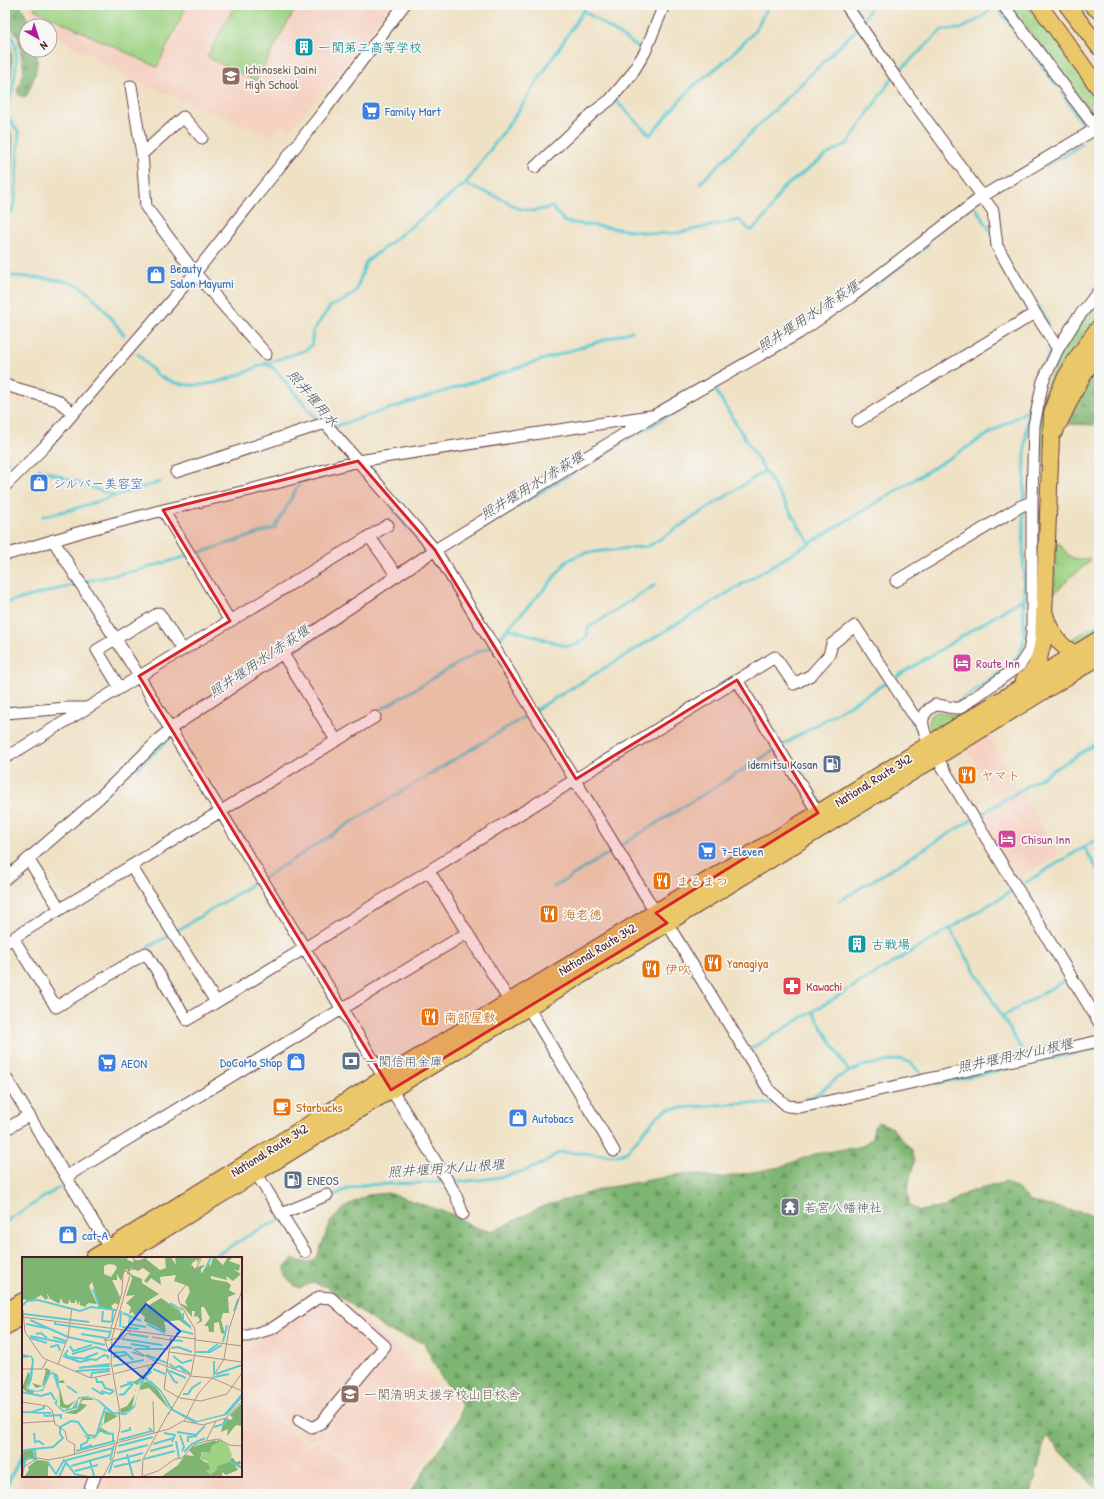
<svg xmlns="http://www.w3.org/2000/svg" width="1104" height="1499" viewBox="0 0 1104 1499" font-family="'Patrick Hand','Klee One',sans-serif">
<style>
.built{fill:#f5d2c2}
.grass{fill:url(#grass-tufts);stroke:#747958}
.forest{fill:url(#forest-firs);stroke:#646a4e}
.green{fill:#9ed384;stroke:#747958}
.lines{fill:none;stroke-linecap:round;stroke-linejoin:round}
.stream{stroke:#5dcad3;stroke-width:3}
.minor-casing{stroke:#633c42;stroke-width:13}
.highway-casing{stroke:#633c42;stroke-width:18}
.minor{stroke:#fff;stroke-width:11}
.highway{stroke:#eac769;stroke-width:16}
.marked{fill:#d62828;fill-opacity:0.2;stroke:#d62828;stroke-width:3;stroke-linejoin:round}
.labels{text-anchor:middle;stroke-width:3.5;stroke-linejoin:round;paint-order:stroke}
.culture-label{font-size:13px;fill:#0d838f;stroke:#f6f6f2;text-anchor:start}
.education-label{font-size:13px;fill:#785e54;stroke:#f6f6f2;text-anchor:start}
.shop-label{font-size:13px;fill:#366cbe;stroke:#f6f6f2;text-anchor:start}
.hotel-label{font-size:13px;fill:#b23c85;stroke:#f6f6f2;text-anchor:start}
.service-label{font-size:13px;fill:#4e5e75;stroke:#f6f6f2;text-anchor:start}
.food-label{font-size:13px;fill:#c56008;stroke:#f6f6f2;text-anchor:start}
.street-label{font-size:13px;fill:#4a1f2b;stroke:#f6f6f2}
.health-label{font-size:13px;fill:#be3a42;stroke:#f6f6f2;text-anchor:start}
.worship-label{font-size:13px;fill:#5b616d;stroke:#f6f6f2;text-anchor:start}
.water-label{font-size:14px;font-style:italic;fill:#50525d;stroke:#f6f6f2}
.inset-river{fill:none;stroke:#5dcad3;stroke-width:2}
.inset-road{fill:none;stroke:#ad9387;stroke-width:1}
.view{fill:#1d4ed8;fill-opacity:0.15;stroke:#1d4ed8;stroke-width:2}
.inset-edge{fill:none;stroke:#4a1f2b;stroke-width:2}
</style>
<defs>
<pattern id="grass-tufts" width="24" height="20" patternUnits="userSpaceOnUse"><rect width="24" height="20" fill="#9ed384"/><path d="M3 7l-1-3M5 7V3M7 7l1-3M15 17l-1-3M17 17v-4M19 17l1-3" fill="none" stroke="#8ab572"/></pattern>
<pattern id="forest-firs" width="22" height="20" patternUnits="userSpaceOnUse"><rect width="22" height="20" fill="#7eb572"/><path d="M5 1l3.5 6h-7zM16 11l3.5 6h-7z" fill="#69935e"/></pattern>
</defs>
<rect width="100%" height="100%" fill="#f6f6f2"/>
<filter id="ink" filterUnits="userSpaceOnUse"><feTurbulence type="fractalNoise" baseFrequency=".025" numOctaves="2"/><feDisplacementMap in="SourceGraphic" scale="8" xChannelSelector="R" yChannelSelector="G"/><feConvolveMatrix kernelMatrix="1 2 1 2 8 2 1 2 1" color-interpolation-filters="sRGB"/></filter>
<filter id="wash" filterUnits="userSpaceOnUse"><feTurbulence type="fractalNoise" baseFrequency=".012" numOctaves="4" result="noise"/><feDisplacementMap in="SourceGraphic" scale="16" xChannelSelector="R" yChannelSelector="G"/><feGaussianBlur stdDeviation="0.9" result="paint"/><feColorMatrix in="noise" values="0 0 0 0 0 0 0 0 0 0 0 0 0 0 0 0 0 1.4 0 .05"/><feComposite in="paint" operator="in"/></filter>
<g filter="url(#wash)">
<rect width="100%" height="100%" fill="#efe1c4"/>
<!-- built -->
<path class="built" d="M26 5H390L312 105 289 130 282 125 271 137 138 82 50 33V26H40Z
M987 735 1059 854 1017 879 978 816 999 803 966 748Z
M323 1288 394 1345 458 1406 405 1494H397L319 1437 309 1442 241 1382V1356Z
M241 1386 307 1446 319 1441 393 1494H11L23 1476H241Z"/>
<!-- grass -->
<path class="grass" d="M1013 5H1026L1077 67 1099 99V123L1014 11Z
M1099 300V315L1072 349 1059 374 1047 409 1040 485 1036 597 1037 441 1042 399 1056 362 1069 339Z
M1056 543 1060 544C1068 557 1073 561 1089 558L1090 562 1074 574 1054 594Z
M1099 623V629L1073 644 1069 641Z
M1022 671 974 706 932 734C929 726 925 713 937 712 941 712 944 714 947 714 950 715 954 715 957 715Z"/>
<!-- forest -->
<path class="forest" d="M5 5H20L31 26H26V50H36C40 67 33 80 27 95L23 97 20 96 17 92 24 71 18 36 5 20Z
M5 34C18 50 10 83 5 101Z
M5 122 10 131 13 141 9 199 6 208 5 209Z
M1099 359 1097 425 1066 424Z
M878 1122 891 1127 912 1150 914 1162 907 1191 910 1206 920 1211 944 1207 966 1193 1005 1182 1018 1189 1031 1202 1099 1216V1491L1046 1436 1031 1494H409L458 1421 462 1406 458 1398 441 1377 424 1343 388 1331 327 1287 313 1283 299 1288C288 1281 285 1279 285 1266L293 1259C303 1262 309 1265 317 1257L331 1221 348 1205 368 1195 388 1193 454 1215 474 1227 489 1231 498 1229 541 1207 605 1188 688 1173 720 1178 780 1167 815 1154 863 1146 872 1137 874 1127Z"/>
<!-- green -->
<path class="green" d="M36 5H187L157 67 34 9Z
M235 5H297L256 81 207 57Z"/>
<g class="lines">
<!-- stream -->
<path class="stream" d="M996 5 1056 85
M584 11 641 49
M862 23 872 5
M5 25C21 43 17 68 12 90 11 97 7 105 7 111 7 119 15 127 19 133L15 200 12 211 5 216
M896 74 942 30 961 29 982 17 995 5
M1062 92 1084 128 1088 131
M617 102 650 135 692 87 724 62 754 32 769 5
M1092 134 1099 143
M1037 170 1066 155 1081 144
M700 183 859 27
M465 184 502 199 517 208 533 211 552 207 565 222 657 234 677 233 739 220 751 231 767 215 782 189 825 156 848 143 892 78
M976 208 991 232
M5 275C29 278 60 277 81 287 95 295 114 322 124 335
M875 286 928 245
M1095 289 1099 284
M1036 303 1049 325
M138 354C144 360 150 369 157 374 161 378 167 380 173 382 205 392 235 377 264 364L273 367 320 423
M264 364 306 350 311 346 313 331 330 307 344 300 356 291 366 262 465 184 513 119 587 5
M714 388 810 544
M333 427 632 331
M5 460 8 461
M39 469 116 496
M1024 502C1025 466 1023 427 1033 392 1038 376 1045 360 1053 347
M393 510 428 551
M43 516 70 510 160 482
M478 530 717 386
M193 555 275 528 300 482 358 468
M82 582 143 569 187 556
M5 603 77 584
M508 628 566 646 575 645 587 637 588 628 655 585
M496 644 508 628 548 585 567 561 584 553 649 546 765 471
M301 647 340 621
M893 679 1024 598
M954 703 956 704 1012 664 1023 646 1024 637 1023 508
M375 713 477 652 491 647
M917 714C921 707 925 700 934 701
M914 719 912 723 918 729 921 742
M138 768 172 736
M1084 847 1099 872
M264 878 350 823 1030 409
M5 886 82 819
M554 887 781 746 888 682
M839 901 1099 742
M950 929 1025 1055
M175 932 259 880
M148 947 170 935
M813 1012 849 1072
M1002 1017 1069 978
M749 1050 1099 838
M936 1084 1099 1048
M807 1099 817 1095 838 1077 863 1066 901 1059 911 1063 924 1077
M451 1182C485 1180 508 1178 540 1165 548 1161 553 1155 561 1152L616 1155 623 1154 629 1149 657 1116 668 1109 744 1103 771 1104
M329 1197 348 1189 361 1185 445 1182
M5 1222 60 1187
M211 1258 256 1231 282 1219
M5 1488 23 1453"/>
</g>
</g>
<g filter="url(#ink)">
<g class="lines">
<defs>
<path id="minor" d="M846 5 896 78 993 211 997 246 1035 313 1058 349
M1003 5 1099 132
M131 86 142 154 146 207 195 273 266 354
M142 154 183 117 202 138
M535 167 595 111 610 100 631 75 645 52 664 5
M1099 291 1076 320 1058 349 1043 381 1034 425 1032 502V634L1029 651 1020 665 960 708C951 709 944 705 935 705 916 716 923 727 929 745L1099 1022
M5 385 57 400 73 413
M858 421 1035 313
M176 472 325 423 435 550 656 913 667 923 769 1090 787 1106 798 1107 825 1102 1099 1041
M5 486 45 446 195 273 323 112 404 5
M163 510 230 621
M369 536 397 576
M53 540 139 676 170 729 455 1193 463 1214
M5 555 84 531 163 510 250 490 358 461 650 416
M896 581 1021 506 1032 502
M283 654 336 740
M737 680 818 813
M120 688 97 650 159 613 182 650
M5 713 68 708H86
M5 758 388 525
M28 859 60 909
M131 866 216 1002
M429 871 510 1002
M5 879 99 798 170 729 435 550 655 415 799 333 851 297 983 196 1097 128
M13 938 375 717
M5 943 13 938 56 1007 146 953 187 1020 305 948 576 779 775 657 794 684 811 675 829 655 832 644 855 626 912 713 923 726
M528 1007 614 1151
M5 1076 113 1254
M5 1130 29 1115
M256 1173 305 1252
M67 1176 467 933
M281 1214 327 1195
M241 1336H248L273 1328 319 1297 331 1298 385 1346 321 1423 312 1428 299 1420
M88 1494 95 1476"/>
<path id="highway" d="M1039 5 1099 88
M1067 5 1099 47
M1092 5 1099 11
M1055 431C1069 403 1080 376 1099 351
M1045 614C1049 629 1060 649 1076 653 1079 653 1083 652 1085 652
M1024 680C1038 670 1039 658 1043 642L1052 413C1060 380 1079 354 1099 327
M93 1258 384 1078 818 813 1099 639
M118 1258 391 1090 661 927 1099 657
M5 1312 23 1301
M5 1327 23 1316"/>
</defs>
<!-- minor casing -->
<use href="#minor" class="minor-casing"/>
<!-- highway casing -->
<use href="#highway" class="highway-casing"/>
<!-- minor -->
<use href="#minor" class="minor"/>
<!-- highway -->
<use href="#highway" class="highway"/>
</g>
</g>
<!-- marked area -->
<path class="marked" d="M358 461 435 550 576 779 737 680 818 813 656 913 667 923 391 1090 139 676 230 621 163 510Z"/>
<!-- icons -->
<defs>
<symbol id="building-square" viewBox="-11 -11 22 22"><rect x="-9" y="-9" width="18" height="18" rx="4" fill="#0f9aa8" stroke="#f6f6f2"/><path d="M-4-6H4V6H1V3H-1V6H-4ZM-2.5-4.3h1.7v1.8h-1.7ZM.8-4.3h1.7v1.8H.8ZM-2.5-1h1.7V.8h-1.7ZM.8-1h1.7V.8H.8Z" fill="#fff"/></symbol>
<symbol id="school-square" viewBox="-11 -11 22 22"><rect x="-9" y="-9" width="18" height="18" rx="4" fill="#8d6e63" stroke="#f6f6f2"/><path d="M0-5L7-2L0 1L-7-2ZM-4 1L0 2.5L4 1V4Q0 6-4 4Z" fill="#fff"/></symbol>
<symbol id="supermarket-square" viewBox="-11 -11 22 22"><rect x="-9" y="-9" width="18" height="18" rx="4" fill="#3f7fe0" stroke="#f6f6f2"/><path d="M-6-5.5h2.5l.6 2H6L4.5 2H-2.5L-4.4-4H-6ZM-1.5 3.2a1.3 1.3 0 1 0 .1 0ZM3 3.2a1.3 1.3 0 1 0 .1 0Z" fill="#fff"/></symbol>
<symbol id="shop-square" viewBox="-11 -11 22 22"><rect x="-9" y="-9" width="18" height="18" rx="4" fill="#3f7fe0" stroke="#f6f6f2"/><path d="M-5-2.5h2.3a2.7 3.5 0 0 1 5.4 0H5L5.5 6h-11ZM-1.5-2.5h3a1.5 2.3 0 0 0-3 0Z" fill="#fff"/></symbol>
<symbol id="hotel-square" viewBox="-11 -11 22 22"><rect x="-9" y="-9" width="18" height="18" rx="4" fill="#d1479c" stroke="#f6f6f2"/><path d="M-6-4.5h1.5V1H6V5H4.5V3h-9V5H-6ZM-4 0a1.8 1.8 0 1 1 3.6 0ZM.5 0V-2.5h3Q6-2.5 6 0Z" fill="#fff"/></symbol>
<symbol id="fuel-square" viewBox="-11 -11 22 22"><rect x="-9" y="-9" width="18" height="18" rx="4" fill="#5c6f8a" stroke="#f6f6f2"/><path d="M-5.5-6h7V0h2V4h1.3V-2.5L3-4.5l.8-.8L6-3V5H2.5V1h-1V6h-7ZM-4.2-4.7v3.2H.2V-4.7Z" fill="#fff"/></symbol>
<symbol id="restaurant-square" viewBox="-11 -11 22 22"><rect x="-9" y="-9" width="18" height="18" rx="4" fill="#e8710a" stroke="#f6f6f2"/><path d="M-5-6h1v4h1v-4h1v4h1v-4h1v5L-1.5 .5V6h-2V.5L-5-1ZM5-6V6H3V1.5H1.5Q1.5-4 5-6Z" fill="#fff"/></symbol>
<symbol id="pharmacy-square" viewBox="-11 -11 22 22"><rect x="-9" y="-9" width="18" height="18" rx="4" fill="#e0444e" stroke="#f6f6f2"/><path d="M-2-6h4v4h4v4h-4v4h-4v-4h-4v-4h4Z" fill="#fff"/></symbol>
<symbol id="bank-square" viewBox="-11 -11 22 22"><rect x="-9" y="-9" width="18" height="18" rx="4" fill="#5c6f8a" stroke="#f6f6f2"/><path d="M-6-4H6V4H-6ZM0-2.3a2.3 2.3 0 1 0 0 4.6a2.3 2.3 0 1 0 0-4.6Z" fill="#fff"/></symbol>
<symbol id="cafe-square" viewBox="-11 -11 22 22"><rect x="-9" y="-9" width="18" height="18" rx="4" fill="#e8710a" stroke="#f6f6f2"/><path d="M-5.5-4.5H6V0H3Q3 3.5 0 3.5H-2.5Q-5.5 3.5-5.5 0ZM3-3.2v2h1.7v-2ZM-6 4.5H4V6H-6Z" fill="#fff"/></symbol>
<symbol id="temple-square" viewBox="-11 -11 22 22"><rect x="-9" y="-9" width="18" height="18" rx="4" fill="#6b7280" stroke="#f6f6f2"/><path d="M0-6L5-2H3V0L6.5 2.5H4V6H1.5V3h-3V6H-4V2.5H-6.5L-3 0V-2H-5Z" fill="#fff"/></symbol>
</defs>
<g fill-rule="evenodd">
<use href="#building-square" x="293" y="36" width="22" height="22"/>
<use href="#school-square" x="220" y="65" width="22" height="22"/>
<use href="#supermarket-square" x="360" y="100" width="22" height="22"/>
<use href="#shop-square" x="145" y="264" width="22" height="22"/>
<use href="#shop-square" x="28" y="472" width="22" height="22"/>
<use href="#hotel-square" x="951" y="652" width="22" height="22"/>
<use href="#fuel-square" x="821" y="753" width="22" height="22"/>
<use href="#restaurant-square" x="956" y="764" width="22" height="22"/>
<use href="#hotel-square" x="996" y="828" width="22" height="22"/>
<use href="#supermarket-square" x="696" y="840" width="22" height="22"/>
<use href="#restaurant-square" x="651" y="870" width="22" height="22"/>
<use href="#restaurant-square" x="538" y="903" width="22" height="22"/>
<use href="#building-square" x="846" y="933" width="22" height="22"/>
<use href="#restaurant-square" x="702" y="952" width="22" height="22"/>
<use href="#restaurant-square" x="640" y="958" width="22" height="22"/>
<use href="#pharmacy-square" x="781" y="975" width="22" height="22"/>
<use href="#restaurant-square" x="419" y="1006" width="22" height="22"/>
<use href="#bank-square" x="340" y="1050" width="22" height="22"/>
<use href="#shop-square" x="285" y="1051" width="22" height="22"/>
<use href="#supermarket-square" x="96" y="1052" width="22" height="22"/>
<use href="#cafe-square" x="271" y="1096" width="22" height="22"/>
<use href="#shop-square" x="507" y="1107" width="22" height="22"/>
<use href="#fuel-square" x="282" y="1169" width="22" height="22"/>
<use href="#temple-square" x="779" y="1196" width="22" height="22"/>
<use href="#shop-square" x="57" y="1224" width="22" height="22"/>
<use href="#school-square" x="339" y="1383" width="22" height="22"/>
</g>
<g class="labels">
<!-- culture labels -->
<g class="culture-label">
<text x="318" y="52">一関第二高等学校</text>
<text x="871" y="949">古戦場</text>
</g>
<!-- education labels -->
<g class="education-label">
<text x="245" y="74">Ichinoseki Daini<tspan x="245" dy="15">High School</tspan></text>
<text x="364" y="1399">一関清明支援学校山目校舎</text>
</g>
<!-- shop labels -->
<g class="shop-label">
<text x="385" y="116">Family Mart</text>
<text x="170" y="273">Beauty<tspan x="170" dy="15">Salon Mayumi</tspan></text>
<text x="53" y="488">シルバー美容室</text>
<text x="721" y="856">7-Eleven</text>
<text x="282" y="1067" text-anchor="end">DoCoMo Shop</text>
<text x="121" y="1068">AEON</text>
<text x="532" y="1123">Autobacs</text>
<text x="82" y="1240">cat-A</text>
</g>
<!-- hotel labels -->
<g class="hotel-label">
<text x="976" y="668">Route Inn</text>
<text x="1021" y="844">Chisun Inn</text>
</g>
<!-- service labels -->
<g class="service-label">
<text x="818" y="769" text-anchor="end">Idemitsu Kosan</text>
<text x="365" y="1066">一関信用金庫</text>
<text x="307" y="1185">ENEOS</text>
</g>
<!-- food labels -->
<g class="food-label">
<text x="981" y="780">ヤマト</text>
<text x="676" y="886">まるまつ</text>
<text x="563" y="919">海老徳</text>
<text x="727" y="968">Yanagiya</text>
<text x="665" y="974">伊吹</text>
<text x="444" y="1022">南部屋敷</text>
<text x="296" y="1112">Starbucks</text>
</g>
<!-- street labels -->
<g class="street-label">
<text transform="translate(873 780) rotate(-32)" y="5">National Route 342</text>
<text transform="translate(597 949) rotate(-31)" y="5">National Route 342</text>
<text transform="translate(269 1150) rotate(-32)" y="5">National Route 342</text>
</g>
<!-- health labels -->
<g class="health-label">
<text x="806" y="991">Kawachi</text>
</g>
<!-- worship labels -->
<g class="worship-label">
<text x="804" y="1212">若宮八幡神社</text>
</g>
<!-- water labels -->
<g class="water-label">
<text transform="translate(808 316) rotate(-33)" y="5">照井堰用水/赤萩堰</text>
<text transform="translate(313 398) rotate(50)" y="5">照井堰用水</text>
<text transform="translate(532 485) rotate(-31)" y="5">照井堰用水/赤萩堰</text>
<text transform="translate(259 661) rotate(-34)" y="5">照井堰用水/赤萩堰</text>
<text transform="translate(1015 1055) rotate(-12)" y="5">照井堰用水/山根堰</text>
<text transform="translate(446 1168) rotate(-4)" y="5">照井堰用水/山根堰</text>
</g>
</g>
<!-- overview -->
<g transform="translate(22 1257)">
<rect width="220" height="220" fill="#efe1c4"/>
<path d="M0 0H106L105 3 111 5 112 3 110 0 115 4 126 0 124 2 138 13 144 11 143 1 149 0 154 8 153 0H179L175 6V2L169 7 173 12 178 9 183 8 179 12V17L187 5 188 10 191 1H194L201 8 205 2 203 0H211L207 4 218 8 217 14 211 12 219 17 211 24 204 19 205 23 189 19V22L205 25 209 28 207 33 214 37 206 40 207 56H201L199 63 203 77 199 76 197 65 192 66V75H187L186 69H182L188 61 182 50H179L180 64 173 68 178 63 175 59 172 60 173 54H170V60L158 46 166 50 163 45 168 35 166 29 152 24 154 18 138 20 139 28 129 21 125 26 122 24 128 16 121 11 116 14 109 11 107 15 110 18 120 22V26L137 37 124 45V50L139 41 158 54 162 64 172 74 157 63 142 65 144 74 139 75 137 71 122 64 123 60 117 55 112 59 111 55 107 57 109 50 104 46 113 38 104 39 110 22 109 18 105 17 106 12 103 13 99 24 95 17V23H90L98 40 97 48 93 46 89 49 92 53 78 50 70 25 67 29 75 47 66 46 63 50 58 48V44L56 48 54 42 53 46H49L48 42 46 47 41 46 39 41 37 47 27 41 26 37H25L26 41 24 43 19 38 10 44 0 42ZM87 7 93 8 95 11 89 20 82 17V9ZM24 111 36 118 37 124 41 123 43 126H37L35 118 29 114 21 129 14 131 10 126 20 129 24 113H21ZM126 114 129 116 124 120 127 122 119 123 114 131 110 151 105 155 99 156 98 152 105 149 113 137V133L116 128 111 126ZM6 115 9 119 4 131 12 135 9 138 0 131ZM122 125H126L136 133 148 153 127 131 118 133 117 138 118 130ZM37 128 42 147 46 148 54 143 46 152 38 150ZM60 140 69 141 81 150 72 143H61L58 146 65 148 60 153 54 157 42 156 55 152ZM220 146V169L214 168 205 179 206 172 199 175 202 162 208 163 211 161 208 158ZM83 154 96 159 80 168 79 171 88 176 78 175 73 181 67 182 60 178 69 181 75 179 80 167 82 166ZM193 183 194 185 196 183 200 184 190 189 188 196 180 195 178 202 185 206H199L207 205 210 200 214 205 218 204 219 207 213 209 216 213 204 218 200 215V220H139L156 208 163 198 172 199 167 193 170 190ZM4 193H11L13 201 5 202 0 211V197ZM15 203 24 204 29 209H26V220H2L7 213 6 210Z" fill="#7eb572" fill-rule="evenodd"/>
<path d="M200 184 206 188 210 198 207 205 194 210 196 212 188 218 184 214 188 212 185 204 178 202 181 195 188 196 190 189Z" fill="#9ed384"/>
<path d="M0 97 10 99 12 103 10 122 6 132 15 134 21 132 25 118 31 115 35 118 37 127 35 148 42 153 50 151 57 140 66 139 77 143 91 155 105 156 113 147 119 124 123 122 129 124 139 133 151 152 175 164 202 157 220 136V141L205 158 172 166 149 153 138 134 123 123 117 131 113 150 104 158 89 157 76 144 68 140H60L56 143 55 151 41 155 32 146 36 141V133L31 117 28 118 21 134 10 135 5 133 10 105 9 100 1 101Z" fill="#5dcad3"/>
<path class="inset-river" d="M184 11 189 0M71 32 78 51M148 46 160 53M0 49 5 44 16 43 58 54 69 50 94 53M81 54 80 64 89 65M212 54 216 42M101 56 119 64M161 56V63L169 70M2 57 67 65M108 60 107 67 124 70M8 63 46 80 83 88M33 65V67L88 75M90 65 91 53M4 67 24 71M125 67 143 76M98 70 99 54M100 70 117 72M14 77 19 76 25 81M59 77 84 81M107 77 126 80M154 77 160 74 171 77M8 79 43 86M31 80 44 84M8 81 25 86M100 82 140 88M82 83 87 80 89 73M149 83 161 84M201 85 205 68M109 87 128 90M48 89 51 94 70 88M91 89 110 91M28 90 36 88 38 94M149 91 156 90 170 95M113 92H146M46 93 43 97 47 100 74 103 82 98 86 99V102M186 94 196 87M110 95 122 99M174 95H188L200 88M91 96 103 95 111 103M50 97 74 90 85 94M124 98 145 106M41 99 58 105 67 103M151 99 160 106 170 103M91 100 104 98M63 101 76 96M147 107 153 111 157 109 163 115M91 109 122 103M158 109 168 117M61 110 88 109M57 111 88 107M131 112 143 117M145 112 152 124 156 126M54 114 88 112M148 114 164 121M192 117V104M194 117 220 108M69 120 70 116 88 114M192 120 207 117M74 121 75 125H80L83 131 92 134M123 123 124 116 129 115 126 110M105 126 119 124M45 129 55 136M98 130 110 126M70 131 80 137 83 135M79 134 88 137 92 134M0 135 19 139 29 136 33 143M161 137H166L170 131 179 125M97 138 102 137 111 127M0 155 29 156M10 155 22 151V149M22 157 23 159 39 158V162M192 170 202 167 206 161M77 172 83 176 91 177V185M99 175 108 173V170M155 175 174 178 183 169M12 176 13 185 17 184 22 188M142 176 153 178 150 185M158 178 162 190 160 194M67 179 65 185 59 188V192L70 188M97 183 130 174 127 171M154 184 157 201M166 185V180L175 179M131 187 152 181M96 189 131 180M54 194 93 184M128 194 151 188M0 195 3 193 31 190 41 181 38 177V170L49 164 56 165 65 178 74 179 83 151M162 195 170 187 183 181M95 196 126 188M105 197 111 220M122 202 153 194M88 203 92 188M25 204 34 217 42 203 53 217 66 220M68 204 72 219M207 204 220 211M49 209 88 198M92 210 119 203M53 214 76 208M87 216 91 204 121 196M0 219 3 204 7 201 14 202 13 193M37 220 45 203 91 191"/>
<path class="inset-road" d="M109 0 114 4H124L132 13M1 53 3 75 21 101 69 121 89 117M0 60 174 82M89 71 100 36 101 15 122 9 132 13M149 79 142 132 158 141 179 144 205 137 220 116M130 80 148 83M97 83 109 74M174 83 220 89M111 92 136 106M87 95 83 84 96 81 100 73M147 95 220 105M36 107 46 80 50 51M0 112H20L25 103M91 117 136 106 168 118M168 119 190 121 220 134M190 121 202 102 207 72 220 33M131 144 132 176M0 145 25 149 30 153 33 167 43 174 45 183 53 188 52 198M146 158 169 118 173 96V72L157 45 156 38 168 23 180 0M162 164 181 168 204 161 220 144M0 166 32 164M184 184 197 182 207 188 220 189M0 211 16 201 26 203 42 200 147 172 163 163 176 137 190 121M121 219 136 214 153 202 160 201 172 188 184 184 194 164M81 220 92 199 98 170 97 150 89 105 90 81 108 18M120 220 121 202 147 155"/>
<path class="view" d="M124 47 158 74 121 121 87 93Z"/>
<rect width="220" height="220" class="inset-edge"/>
</g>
<!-- margin -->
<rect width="1104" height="1499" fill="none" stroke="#f6f6f2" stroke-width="20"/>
<!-- north arrow -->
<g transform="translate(38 38) rotate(141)"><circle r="19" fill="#f6f6f2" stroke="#b1a0a2"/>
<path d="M0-3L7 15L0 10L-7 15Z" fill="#b5179e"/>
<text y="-6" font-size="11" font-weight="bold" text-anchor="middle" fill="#4a1f2b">N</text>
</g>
</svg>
